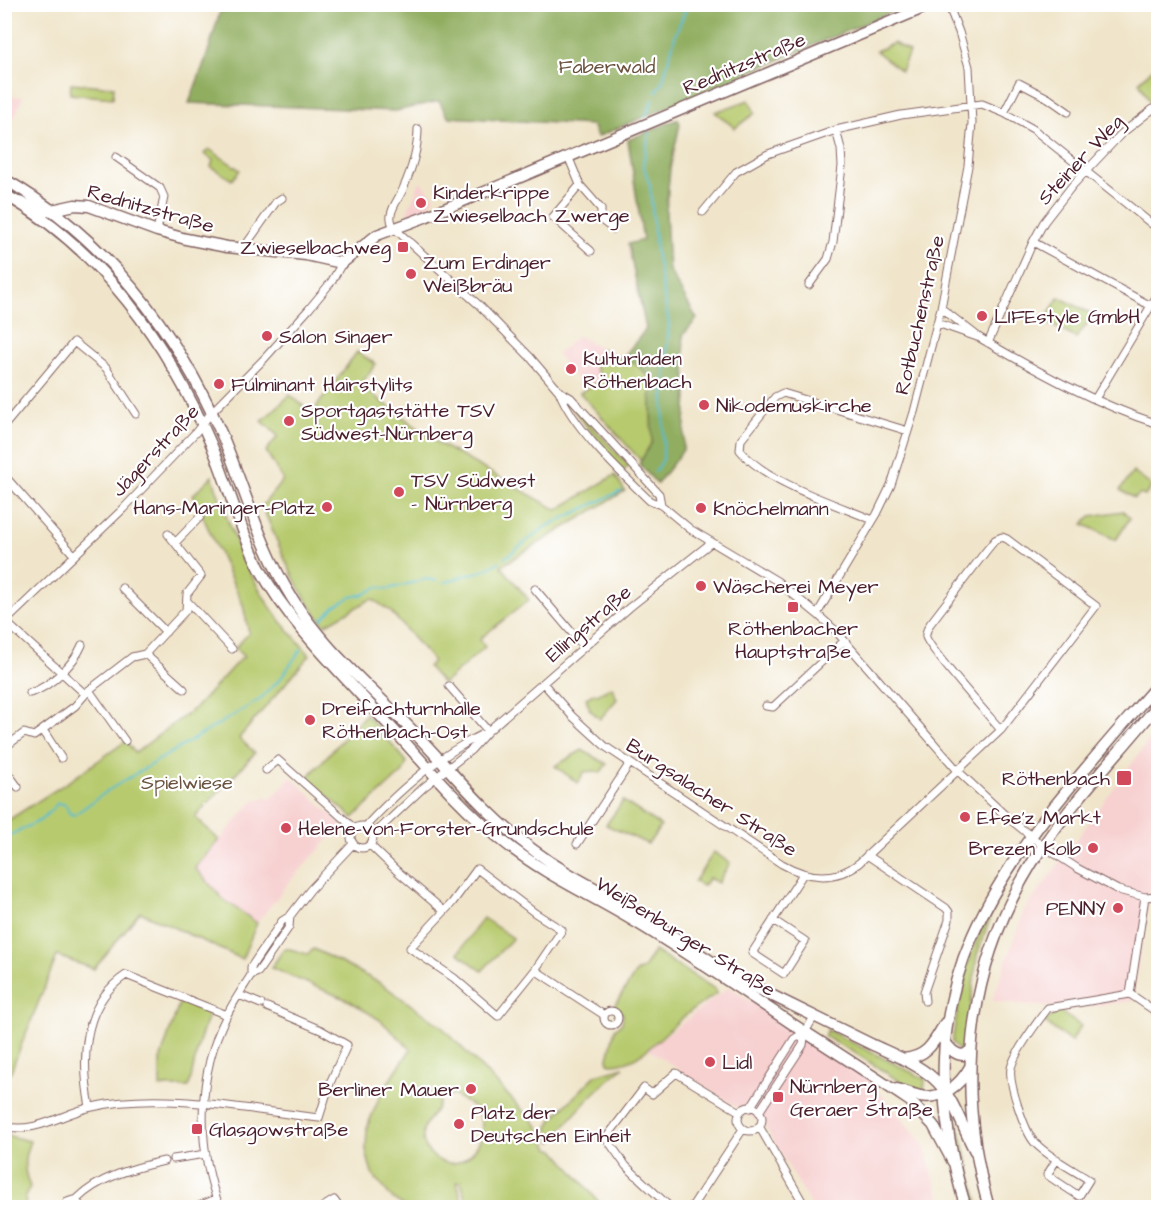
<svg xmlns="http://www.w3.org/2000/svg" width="1163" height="1212" viewBox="0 0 1163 1212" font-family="'Architects Daughter',sans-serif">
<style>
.built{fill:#f7d0d0}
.green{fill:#b7ca6e;stroke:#80744c;stroke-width:1.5;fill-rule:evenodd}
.forest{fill:#91ae61;stroke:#6e6646;stroke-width:1.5}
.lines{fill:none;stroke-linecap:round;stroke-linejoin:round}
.stream{stroke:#53bdcf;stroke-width:2}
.minor-casing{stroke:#846463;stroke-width:9}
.secondary-casing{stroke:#846463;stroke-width:13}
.primary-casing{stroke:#846463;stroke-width:13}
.minor{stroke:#fff;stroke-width:7}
.secondary{stroke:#fff;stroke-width:10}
.primary{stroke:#fff;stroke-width:10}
.poi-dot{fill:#d1495b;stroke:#fff;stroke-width:2}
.labels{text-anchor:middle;stroke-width:4.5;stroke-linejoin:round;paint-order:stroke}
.street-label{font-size:20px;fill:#4a1f2b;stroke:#fff}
.park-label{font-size:20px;fill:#6b523f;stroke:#fff}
.poi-label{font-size:20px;fill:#4a1f2b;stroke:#fff;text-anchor:start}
</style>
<rect width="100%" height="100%" fill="#fff"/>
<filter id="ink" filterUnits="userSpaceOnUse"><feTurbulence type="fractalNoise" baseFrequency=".0167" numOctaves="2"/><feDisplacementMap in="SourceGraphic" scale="12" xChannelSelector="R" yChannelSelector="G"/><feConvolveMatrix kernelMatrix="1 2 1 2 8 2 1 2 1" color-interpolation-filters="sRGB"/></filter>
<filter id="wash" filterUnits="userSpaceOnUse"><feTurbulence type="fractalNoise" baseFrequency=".008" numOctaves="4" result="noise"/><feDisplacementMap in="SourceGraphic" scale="24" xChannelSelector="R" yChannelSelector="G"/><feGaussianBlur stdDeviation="1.35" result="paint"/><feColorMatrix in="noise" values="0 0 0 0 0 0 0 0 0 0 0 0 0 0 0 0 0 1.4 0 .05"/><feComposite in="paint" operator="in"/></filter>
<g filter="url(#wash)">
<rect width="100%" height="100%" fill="#f0e5ca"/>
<!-- built -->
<path class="built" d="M5 96 23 97 5 140 4 96Z
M420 181 435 197 427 208 411 215 406 214Z
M578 336 602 349 592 361 601 379 584 388 557 354Z
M1158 728V888L1150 890 1132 1001 1069 1009 992 1001 1024 911Z
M291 777 342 825 291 880 257 923 223 899 195 868 255 799 262 800 265 796 271 799Z
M729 987 865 1075 923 1144 943 1207H811L808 1200 765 1126 648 1049Z"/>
<!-- green -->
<path class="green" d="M894 43 909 52 901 71 876 51Z
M1152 69 1158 72V101L1152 106 1139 82Z
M71 83 114 87 113 98 70 94Z
M749 100 755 113 735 128 715 112Z
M209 149 240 170 232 180 211 167 213 160 204 154Z
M1059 297 1094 315 1076 338 1044 321Z
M602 349 622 359 624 365 634 361 650 378 652 442 641 461 580 393 601 379 592 361Z
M357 352 376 364 360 385 438 443 557 510 615 475 625 491 501 566 529 600 482 637 480 640 485 647 443 684 428 667 433 661 391 612 374 600 371 599 325 625C295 591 280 547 262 506L283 480 266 451 278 436 262 421 290 395 312 413Z
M565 399H567L629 466 622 471Z
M1133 472 1152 486 1145 496 1140 494 1134 498 1120 490Z
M212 476C226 515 239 556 261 592 274 615 293 635 310 655L239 738 255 753 195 817 219 840 195 868 223 899 257 923 242 959 140 912 94 969 57 956 5 1086V818L7 821 71 780 126 741 135 753 197 706 239 660 244 657 235 648 249 633 243 605 193 495Z
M1123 511 1130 518 1116 540 1083 524 1091 516Z
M612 687 617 699 600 719 590 710 586 698 595 693 597 695Z
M366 714 407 762 403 772 353 818 307 778Z
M582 750 607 764 600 773 596 771 584 772 578 783 555 766Z
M623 801 661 826 648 844 606 825Z
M714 852 730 863 718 883 709 878 703 886 694 882Z
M986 917 989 921 977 955 966 1044 964 1048 958 1050 952 1042 964 973Z
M483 918 513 938 482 971 458 953Z
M284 949H290L307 954 314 949 380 983 441 1026 537 1125 549 1148 555 1150 603 1207H468L461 1182 457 1181 463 1207H406L393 1199 372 1174 366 1151 367 1127 382 1091 411 1049 380 1020 350 1001 271 968ZM453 1095C460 1099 468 1102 473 1107 499 1132 464 1180 434 1157 427 1152 423 1145 423 1137 421 1119 440 1115 440 1096Z
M654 951 715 989 716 994C704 1002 692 1009 681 1019 660 1036 641 1064 611 1064L608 1063V1058L615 1029 622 1023 623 1014 614 1006 636 972 643 969Z
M180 1001 209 1013 199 1042 189 1087H160V1060Z
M1059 1011 1081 1026 1071 1042 1044 1022Z
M827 1030 925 1079 924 1092 912 1089 855 1053 824 1036Z
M624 1067C596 1089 574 1113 552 1142L549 1137 548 1127 554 1117 596 1075Z
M948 1102 960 1131 979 1207H974L965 1184Z
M5 1135 30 1141C23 1159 23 1169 30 1187L25 1197 26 1207H5Z"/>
<!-- forest -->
<path class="forest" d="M222 5V4L908 5 597 137 592 125 448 117 439 101 396 111 189 103 207 55Z
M678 119 680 124 670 169 666 212 669 270 697 319 683 335 687 396 683 450 657 484 639 464 652 442 650 378 634 362 624 365 622 359 646 329 628 244 643 240 628 140Z"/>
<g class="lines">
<!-- stream -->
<path class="stream" d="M656 92 662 83 676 33 688 4
M645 117 653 100
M649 133 643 164 650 186 656 251 669 324 664 391 663 460 655 472
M505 558 545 527 621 491
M444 582C452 582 456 578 463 576 480 571 484 573 500 561
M322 619 335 606 351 597 365 594 377 587 388 589 427 579 437 581
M4 838 41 820 58 803 66 805 69 813 74 815 112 788 259 700 281 678 301 649"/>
</g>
</g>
<g filter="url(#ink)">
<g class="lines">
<defs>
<path id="minor" d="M1004 113 1019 83 1048 98 1068 112
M418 129C418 150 412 169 403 189 400 197 392 206 391 215 390 220 392 224 394 228L480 306 530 357 559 391 571 398 659 494 661 505
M568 156 580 185 601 209V220L613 229
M116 157 160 188 164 197 157 231
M580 185 553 217 591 251
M703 212 736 172 768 154 836 130 901 115 982 104 1004 113 1033 129 1158 229
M1033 242 1151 306
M243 249 276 202 282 198
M809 285 828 259 833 242 842 166 841 149 836 130
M937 323 980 338 941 308
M980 338C1036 371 1096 404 1158 424
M988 343 1033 242 1044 222 1072 186 1121 134 1158 105
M559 391C573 428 621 473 650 501L661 505 690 529 777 581 817 614 835 630 958 771 1006 816 1043 846 1077 868 1118 890 1145 897 1158 896
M1095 399 1158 294
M4 426 74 342 106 368 136 414
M4 475 74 555
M873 520C835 504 765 482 740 450L741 440 775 397 783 393 908 431
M175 543 200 517
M122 588 166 632
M535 589 584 647
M187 601 232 649
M817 614 877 514 891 485 914 412 941 308 968 166 972 123 969 67 959 32 948 4
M6 622 85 694
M4 623 123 509 196 432 212 412 264 359 309 309 332 281 342 263
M145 654 184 689
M543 683 572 716 606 747 782 864C807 878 835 882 859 863L1001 730 1096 606 1007 539 1002 537 995 540 986 551 930 624C928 628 925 632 926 637 929 649 989 716 1001 730
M449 686 488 731
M89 690 125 741
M30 693C50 687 74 664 82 645
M766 706 773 707 844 641
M43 730 61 758
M4 748 24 733 34 736 75 706 89 690 132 657 145 654 186 610 187 594 201 576 168 534
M4 768 18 787
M266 770 278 760 355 829
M351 837a11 11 0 1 1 22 0a11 11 0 1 1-22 0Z
M365 827C399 790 437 756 483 734
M373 835 424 787 471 750 488 731 630 607 712 542
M577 844 630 763
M370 845 396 870 444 911
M867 855 946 908 949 912V920L924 992 925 1001
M477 869 535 913 562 930 535 970 498 1016 454 978 410 948 452 903Z
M773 920 805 941 784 974 752 953 803 874
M535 970 604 1015
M251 975V967L282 921 290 916 310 890 353 844
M1130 994 1145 897
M1130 994 1158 1013
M239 995 261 1004
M604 1018a7 7 0 1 1 14 0a7 7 0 1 1-14 0Z
M90 1107C81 1060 82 1004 126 975L227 1015
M738 1119a12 12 0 1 1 24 0a12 12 0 1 1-24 0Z
M750 1108 794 1039 805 1032
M759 1112 803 1045 805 1032 814 1017
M4 1126C34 1135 63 1113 92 1107 161 1091 249 1110 319 1118L330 1083 347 1045 321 1030 267 1007
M759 1126 806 1208
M173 1159 206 1154
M1057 1159 1047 1175 1079 1196 1089 1180C1072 1169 1050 1158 1035 1143 1025 1132 1008 1083 1011 1068 1015 1052 1038 1021 1048 1008L1130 994
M76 1200C99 1177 133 1168 164 1161
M65 1208 67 1202 73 1200 78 1202 80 1208
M194 1208 216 1199
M220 1208C196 1147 197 1073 227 1015 234 1001 243 988 251 975L258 972 289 927 290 916
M321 1208 334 1200 340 1208
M671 1208 626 1166 606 1138 644 1088 652 1094 676 1073 740 1112
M691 1208 743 1129"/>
<path id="secondary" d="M19 202 36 207 43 212 75 205 89 206 157 231 186 239 227 247 306 255 342 263 377 235 425 217 933 4"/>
<path id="primary" d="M4 179C103 235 177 331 222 435 245 489 260 547 292 598 322 647 366 683 406 724 433 751 457 780 484 807 509 832 537 855 568 873 590 886 614 898 636 912 680 939 722 972 769 994 803 1011 837 1027 871 1044 892 1054 916 1063 933 1078 954 1096 962 1128 975 1151
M4 194C101 249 168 343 211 444 228 484 239 528 259 567 271 590 287 612 304 632 335 669 369 703 402 739 434 775 466 812 504 842 546 876 594 896 639 924 692 956 743 991 794 1025 833 1050 872 1075 910 1101L933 1125 953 1162
M944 1041C950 1048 954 1055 964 1055L971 1050
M903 1059C928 1057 934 1042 945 1023
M897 1089C905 1091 912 1094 920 1096 942 1100 960 1085 970 1067
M966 1208C892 968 1014 852 1158 684
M989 1208C953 1081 968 956 1043 846 1077 796 1120 752 1158 705"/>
</defs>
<!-- minor casing -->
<use href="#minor" class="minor-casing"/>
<!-- secondary casing -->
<use href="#secondary" class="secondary-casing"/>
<!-- primary casing -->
<use href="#primary" class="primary-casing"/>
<!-- minor -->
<use href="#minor" class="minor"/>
<!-- secondary -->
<use href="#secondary" class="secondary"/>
<!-- primary -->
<use href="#primary" class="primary"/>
</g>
</g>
<!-- markers -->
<g class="poi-dot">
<circle cx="421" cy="203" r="6"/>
<rect x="397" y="241" width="12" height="12" rx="3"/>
<circle cx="411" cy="274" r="6"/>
<circle cx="982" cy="316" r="6"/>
<circle cx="267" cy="336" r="6"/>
<circle cx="571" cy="369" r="6"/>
<circle cx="219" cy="384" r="6"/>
<circle cx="704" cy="405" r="6"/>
<circle cx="289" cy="421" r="6"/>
<circle cx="399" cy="492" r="6"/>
<circle cx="327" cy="507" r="6"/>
<circle cx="701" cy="508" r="6"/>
<circle cx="701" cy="586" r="6"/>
<rect x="787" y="601" width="12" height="12" rx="3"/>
<circle cx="310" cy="720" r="6"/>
<rect x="1116" y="770" width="16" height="16" rx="3"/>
<circle cx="965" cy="817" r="6"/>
<circle cx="286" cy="828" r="6"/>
<circle cx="1093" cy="848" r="6"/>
<circle cx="1118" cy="908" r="6"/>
<circle cx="710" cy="1062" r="6"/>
<circle cx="471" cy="1089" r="6"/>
<rect x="772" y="1091" width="12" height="12" rx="3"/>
<circle cx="459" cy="1124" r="6"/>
<rect x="191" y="1123" width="12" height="12" rx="3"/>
</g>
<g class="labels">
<!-- street labels -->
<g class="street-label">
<text transform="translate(744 63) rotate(-23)" y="7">Rednitzstraße</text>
<text transform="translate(1080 159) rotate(-47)" y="7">Steiner Weg</text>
<text transform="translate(151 208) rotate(16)" y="7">Rednitzstraße</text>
<text transform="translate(919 315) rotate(-77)" y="7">Rotbuchenstraße</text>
<text transform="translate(155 450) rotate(-47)" y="7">Jägerstraße</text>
<text transform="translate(588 623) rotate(-41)" y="7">Ellingstraße</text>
<text transform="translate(712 797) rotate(33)" y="7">Burgsalacher Straße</text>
<text transform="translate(686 936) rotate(32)" y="7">Weißenburger Straße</text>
</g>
<!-- park labels -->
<g class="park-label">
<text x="607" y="73">Faberwald</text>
<text x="187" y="789">Spielwiese</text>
</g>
<!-- poi labels -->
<g class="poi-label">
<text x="433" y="199">Kinderkrippe<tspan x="433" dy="23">Zwieselbach Zwerge</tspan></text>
<text x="391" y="254" text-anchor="end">Zwieselbachweg</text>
<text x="423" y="269">Zum Erdinger<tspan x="423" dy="23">Weißbräu</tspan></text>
<text x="994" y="323">LIFEstyle GmbH</text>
<text x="279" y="343">Salon Singer</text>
<text x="583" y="365">Kulturladen<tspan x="583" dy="23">Röthenbach</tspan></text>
<text x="231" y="391">Fulminant Hairstylits</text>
<text x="716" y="412">Nikodemuskirche</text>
<text x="301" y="417">Sportgaststätte TSV<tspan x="301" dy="23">Südwest-Nürnberg</tspan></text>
<text x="411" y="487">TSV Südwest<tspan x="411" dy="23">- Nürnberg</tspan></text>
<text x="315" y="514" text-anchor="end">Hans-Maringer-Platz</text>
<text x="713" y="515">Knöchelmann</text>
<text x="713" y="593">Wäscherei Meyer</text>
<text x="793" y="635" text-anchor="middle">Röthenbacher<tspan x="793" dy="23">Hauptstraße</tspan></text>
<text x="322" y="715">Dreifachturnhalle<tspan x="322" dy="23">Röthenbach-Ost</tspan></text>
<text x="1110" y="785" text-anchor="end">Röthenbach</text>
<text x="977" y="824">Efse'z Markt</text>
<text x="298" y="835">Helene-von-Forster-Grundschule</text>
<text x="1081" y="855" text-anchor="end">Brezen Kolb</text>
<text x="1106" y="915" text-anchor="end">PENNY</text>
<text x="722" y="1069">Lidl</text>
<text x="790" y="1093">Nürnberg<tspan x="790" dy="23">Geraer Straße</tspan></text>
<text x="459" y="1096" text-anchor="end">Berliner Mauer</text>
<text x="471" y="1119">Platz der<tspan x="471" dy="23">Deutschen Einheit</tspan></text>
<text x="209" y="1136">Glasgowstraße</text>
</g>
</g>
<!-- margin -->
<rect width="1163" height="1212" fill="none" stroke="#fff" stroke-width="24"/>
</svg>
